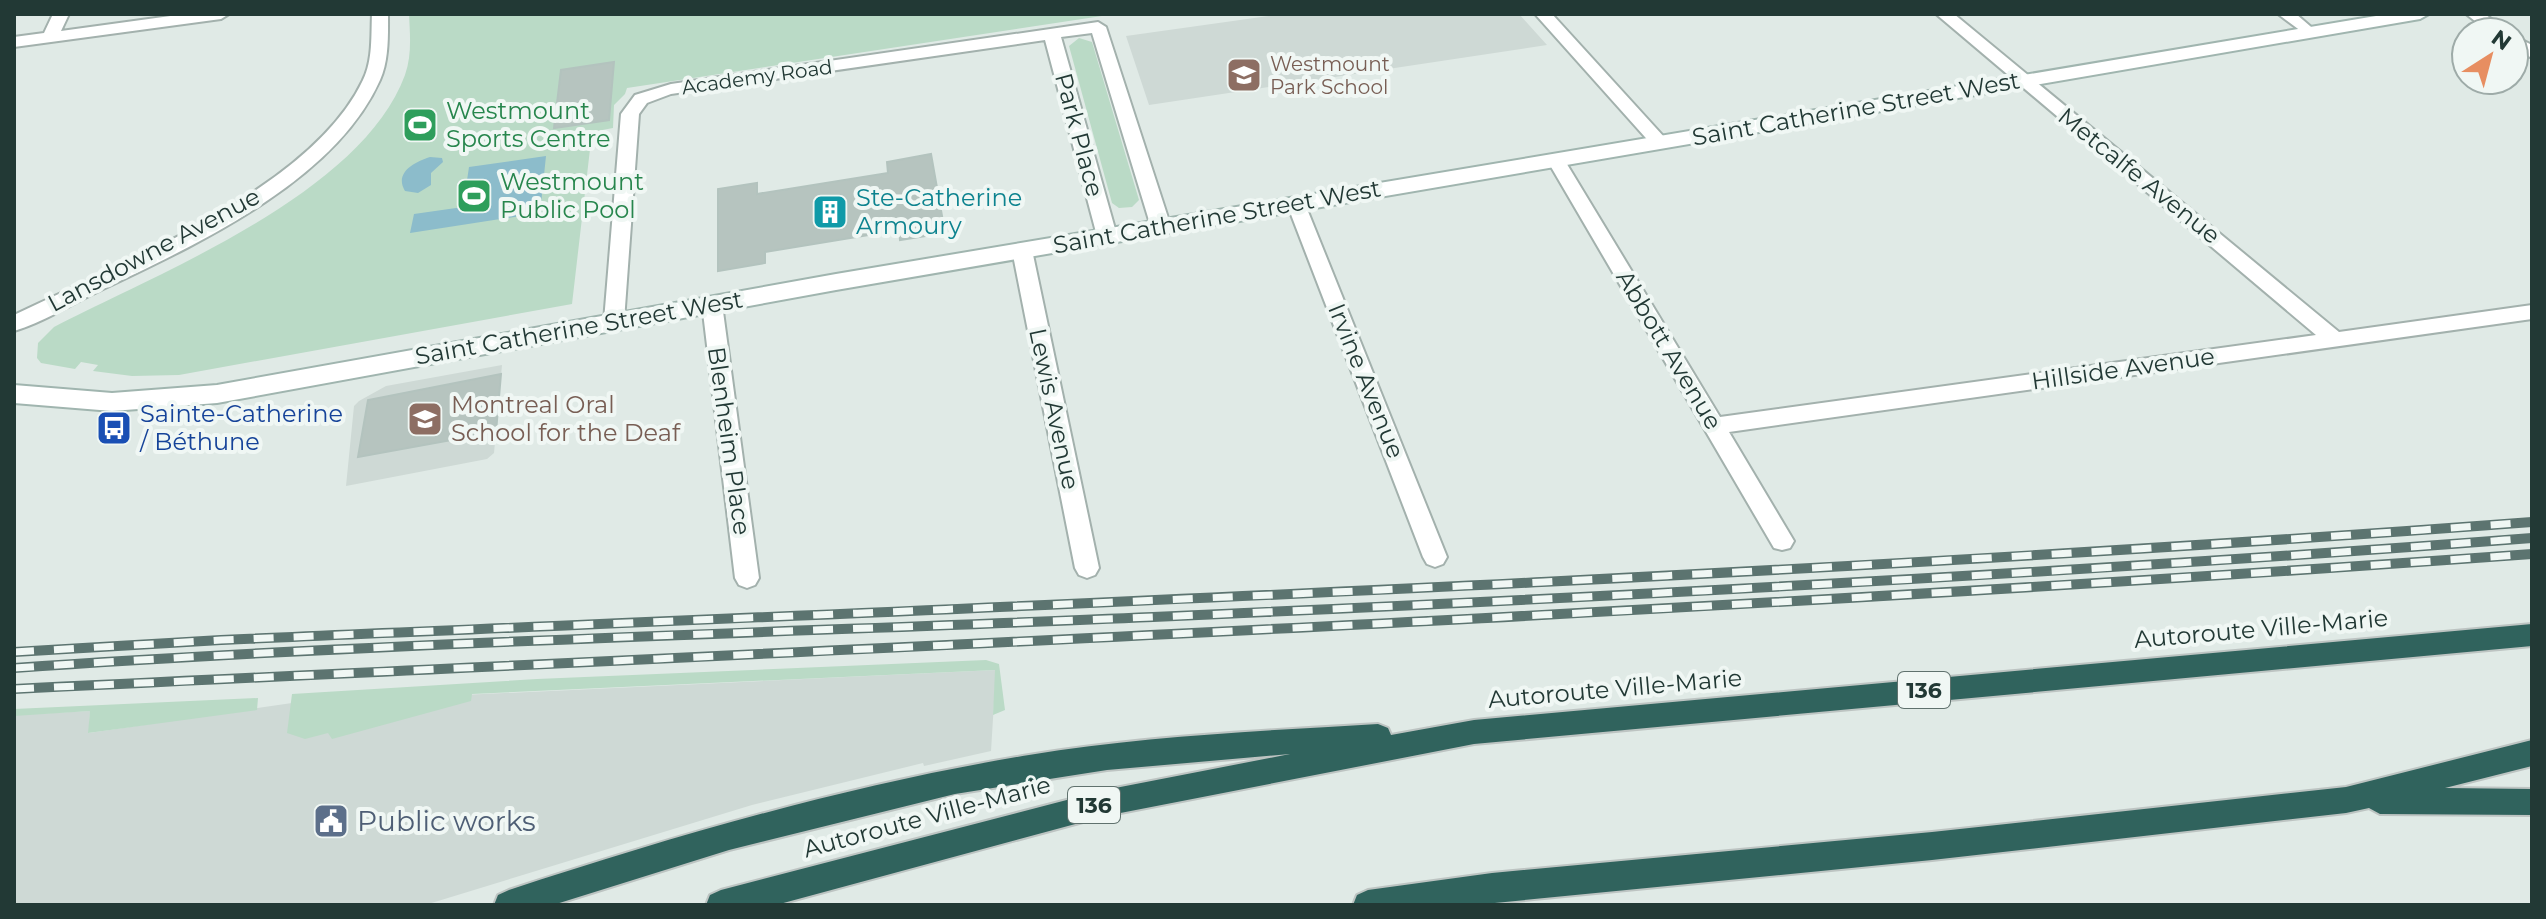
<svg xmlns="http://www.w3.org/2000/svg" width="2546" height="919" viewBox="0 0 2546 919" font-family="Montserrat,sans-serif">
<style>
.built{fill:#ced9d5}
.green{fill:#badac6}
.water{fill:#8cbccb}
.building{fill:#b6c4bf;stroke:#b3c3be;stroke-width:2}
.lines{fill:none;stroke-linecap:round;stroke-linejoin:round}
.street-casing{stroke:#a3b1ad;stroke-width:4}
.secondary-casing{stroke:#a0b5af;stroke-width:4}
.highway-casing{stroke:#bdc4c2;stroke-width:4}
.street{fill:#fff;fill-rule:evenodd}
.secondary{fill:#fff;fill-rule:evenodd}
.highway{fill:#30635d;fill-rule:evenodd}
.rail-casing{stroke:#5c7470;stroke-width:10}
.rail{stroke:#f0f7f4;stroke-width:7;stroke-dasharray:20;stroke-linecap:butt}
.labels{text-anchor:middle;stroke-width:8;stroke-linejoin:round;paint-order:stroke}
.far-education-label{font-size:20px;fill:#785e54;stroke:#f0f7f4;text-anchor:start}
.far-street-label{font-size:20px;fill:#223935;stroke:#f0f7f4}
.shield{fill:#f0f7f4;stroke:#60726e;stroke-width:2}
.shield-label{font-size:22px;font-weight:bold;fill:#223935}
.street-label{font-size:24px;fill:#223935;stroke:#f0f7f4}
.leisure-label{font-size:24px;fill:#27864d;stroke:#f0f7f4;text-anchor:start}
.culture-label{font-size:24px;fill:#0d838f;stroke:#f0f7f4;text-anchor:start}
.education-label{font-size:24px;fill:#785e54;stroke:#f0f7f4;text-anchor:start}
.transit-label{font-size:24px;fill:#164399;stroke:#f0f7f4;text-anchor:start}
.near-service-label{font-size:28px;fill:#4e5e75;stroke:#f0f7f4;text-anchor:start}
</style>
<rect width="100%" height="100%" fill="#e0eae6"/>
<!-- built -->
<path class="built" d="M1282 14H1519L1547 45 1149 105 1126 36Z
M502 365 494 453 487 459 346 486 354 406 359 401 386 386Z
M996 670 991 751 924 766 923 763 752 805 425 905H14V715L90 711 89 733 292 703Z"/>
<!-- green -->
<path class="green" d="M409 14H1115L627 88 625 94 614 105 613 128 592 132 572 304 179 375 132 376 93 371 98 365 81 362 75 369 41 363 37 358 38 343 54 327C160 272 361 194 405 75 412 55 410 35 409 14Z
M1079 38 1092 42 1139 200 1132 207 1119 208 1112 203 1069 46Z
M986 660 999 664 1005 710 993 715 995 670 472 694 471 701 332 739 328 733 305 739 287 733 292 694 537 679Z
M258 698 257 710 88 733 90 711 14 716V709Z"/>
<!-- water -->
<path class="water" d="M546 156 540 213 410 233 414 214 463 207 469 167Z
M430 157 442 158 443 162 431 173V185L418 193 405 191C394 173 414 162 430 157Z"/>
<!-- building -->
<path class="building" d="M614 62 609 120 554 128 561 70Z
M931 154 945 233 900 240 899 230 765 252V263L718 271V189L757 183V194L888 173 887 162Z
M501 374 496 432 358 457 368 400Z"/>
<g class="lines">
<defs>
<path id="street" d="M53 14H69L61 31 185 14H229L221 19 14 47V37L44 33Z
M372 14H388C388 35 389 60 380 80 334 183 193 246 97 292 70 305 42 323 14 331V315C118 265 312 189 363 80 373 60 371 35 372 14Z
M1535 14H1552L1665 138 1668 142 1665 146H1653Z
M1936 14H1954L2339 332 2532 305V319L1729 432 1794 541 1790 548 1782 550 1774 548 1547 160 1550 156H1562L1720 417 2316 335Z
M2278 14H2296L2317 32 2309 37Z
M2466 14H2485L2508 32H2489Z
M1098 22 1106 27 1171 227 1168 232H1154L1151 227 1092 33 1061 37 1117 236 1107 242 1097 236 1045 40 671 94 647 103 639 114 624 321 621 326H607L604 321 621 114 635 95 671 84Z
M2514 36 2532 45V58L2514 48Z
M1296 198 1305 204 1447 557 1443 564 1435 567 1427 564 1423 557 1287 204Z
M1022 243 1032 250 1099 568 1095 575 1087 578 1079 575 1075 568 1012 250Z
M712 297 722 304 759 578 755 585 747 588 739 585 735 578 702 304Z"/>
<path id="secondary" d="M2388 14H2429L2420 19 836 290 217 403 112 411 14 403V385L112 393 217 385 836 274Z"/>
<path id="highway" d="M2532 624V646L1474 744 1105 816 776 905H706L710 895 721 890 1105 790 1290 754 1107 770 955 794 729 850 553 905H494L498 895 509 890C680 834 852 784 1029 755 1144 736 1261 731 1378 724L1388 728 1391 735 1474 720Z
M2532 740V766L2445 788 2532 789V815L2380 814 2369 808 2346 813 1932 860 1474 905H1353L1357 895 1368 890 1492 873 1932 832 2346 787Z"/>
</defs>
<!-- street casing -->
<use href="#street" class="street-casing"/>
<!-- secondary casing -->
<use href="#secondary" class="secondary-casing"/>
<!-- highway casing -->
<use href="#highway" class="highway-casing"/>
<!-- street -->
<use href="#street" class="street"/>
<!-- secondary -->
<use href="#secondary" class="secondary"/>
<!-- highway -->
<use href="#highway" class="highway"/>
<defs>
<path id="rail" d="M14 652 221 640C992 607 1763 579 2532 522
M14 668C393 642 773 633 1153 617 1613 597 2073 573 2532 538
M14 689C854 649 1693 614 2532 554"/>
</defs>
<!-- rail casing -->
<use href="#rail" class="rail-casing"/>
<!-- rail -->
<use href="#rail" class="rail"/>
</g>
<!-- icons -->
<defs>
<symbol id="school-square" viewBox="-11 -11 22 22"><rect x="-9" y="-9" width="18" height="18" rx="4" fill="#8d6e63" stroke="#f0f7f4"/><path d="M0-5L7-2L0 1L-7-2ZM-4 1L0 2.5L4 1V4Q0 6-4 4Z" fill="#fff"/></symbol>
<symbol id="stadium-square" viewBox="-11 -11 22 22"><rect x="-9" y="-9" width="18" height="18" rx="4" fill="#2e9e5b" stroke="#f0f7f4"/><path d="M0-5a6.5 5 0 1 0 0 10a6.5 5 0 1 0 0-10ZM-3.5-1.8h7v3.6h-7Z" fill="#fff"/></symbol>
<symbol id="building-square" viewBox="-11 -11 22 22"><rect x="-9" y="-9" width="18" height="18" rx="4" fill="#0f9aa8" stroke="#f0f7f4"/><path d="M-4-6H4V6H1V3H-1V6H-4ZM-2.5-4.3h1.7v1.8h-1.7ZM.8-4.3h1.7v1.8H.8ZM-2.5-1h1.7V.8h-1.7ZM.8-1h1.7V.8H.8Z" fill="#fff"/></symbol>
<symbol id="bus-square" viewBox="-11 -11 22 22"><rect x="-9" y="-9" width="18" height="18" rx="4" fill="#1a4fb4" stroke="#f0f7f4"/><path d="M-5-6H5V4H4V6H2V4H-2V6H-4V4H-5ZM-3.5-4V0h7V-4ZM-3.5 1.2v1.5H-2V1.2ZM2 1.2v1.5H3.5V1.2Z" fill="#fff"/></symbol>
<symbol id="civic-square" viewBox="-11 -11 22 22"><rect x="-9" y="-9" width="18" height="18" rx="4" fill="#5c6f8a" stroke="#f0f7f4"/><path d="M-.6-6.5H3V-4.5H.6V-3L4-1V1h2V6H-6V1h2V-1L-.6-3ZM-1.2 2.5V6h2.4V2.5Z" fill="#fff"/></symbol>
</defs>
<g fill-rule="evenodd">
<use href="#school-square" x="1224" y="55" width="40" height="40"/>
<use href="#stadium-square" x="400" y="105" width="40" height="40"/>
<use href="#stadium-square" x="454" y="176" width="40" height="40"/>
<use href="#building-square" x="810" y="192" width="40" height="40"/>
<use href="#school-square" x="405" y="399" width="40" height="40"/>
<use href="#bus-square" x="94" y="408" width="40" height="40"/>
<use href="#civic-square" x="311" y="801" width="40" height="40"/>
</g>
<g class="labels">
<!-- far-education labels -->
<g class="far-education-label">
<text x="1270" y="71">Westmount<tspan x="1270" dy="23">Park School</tspan></text>
</g>
<!-- far-street labels -->
<g class="far-street-label">
<text transform="translate(757 77) rotate(-8)" y="7">Academy Road</text>
</g>
<!-- shield labels -->
<g class="shield">
<rect x="1898" y="672" width="52" height="36" rx="6"/>
<rect x="1068" y="787" width="52" height="36" rx="6"/>
</g>
<g class="shield-label">
<text x="1924" y="698">136</text>
<text x="1094" y="813">136</text>
</g>
<!-- street labels -->
<g class="street-label">
<text transform="translate(1856 109) rotate(-10)" y="8">Saint Catherine Street West</text>
<text transform="translate(1079 135) rotate(75)" y="8">Park Place</text>
<text transform="translate(2139 176) rotate(39)" y="8">Metcalfe Avenue</text>
<text transform="translate(1217 217) rotate(-10)" y="8">Saint Catherine Street West</text>
<text transform="translate(154 250) rotate(-28)" y="8">Lansdowne Avenue</text>
<text transform="translate(579 328) rotate(-10)" y="8">Saint Catherine Street West</text>
<text transform="translate(1669 350) rotate(59)" y="8">Abbott Avenue</text>
<text transform="translate(2123 369) rotate(-8)" y="8">Hillside Avenue</text>
<text transform="translate(1366 381) rotate(68)" y="8">Irvine Avenue</text>
<text transform="translate(1054 409) rotate(78)" y="8">Lewis Avenue</text>
<text transform="translate(729 441) rotate(82)" y="8">Blenheim Place</text>
<text transform="translate(2261 629) rotate(-5)" y="8">Autoroute Ville-Marie</text>
<text transform="translate(1615 689) rotate(-5)" y="8">Autoroute Ville-Marie</text>
<text transform="translate(927 817) rotate(-15)" y="8">Autoroute Ville-Marie</text>
</g>
<!-- leisure labels -->
<g class="leisure-label">
<text x="446" y="119">Westmount<tspan x="446" dy="28">Sports Centre</tspan></text>
<text x="500" y="190">Westmount<tspan x="500" dy="28">Public Pool</tspan></text>
</g>
<!-- culture labels -->
<g class="culture-label">
<text x="856" y="206">Ste-Catherine<tspan x="856" dy="28">Armoury</tspan></text>
</g>
<!-- education labels -->
<g class="education-label">
<text x="451" y="413">Montreal Oral<tspan x="451" dy="28">School for the Deaf</tspan></text>
</g>
<!-- transit labels -->
<g class="transit-label">
<text x="140" y="422">Sainte-Catherine<tspan x="140" dy="28">/ Béthune</tspan></text>
</g>
<!-- near-service labels -->
<g class="near-service-label">
<text x="357" y="831">Public works</text>
</g>
</g>
<!-- border -->
<rect width="2546" height="919" fill="none" stroke="#223935" stroke-width="32"/>
<!-- north arrow -->
<g transform="translate(2490 56) rotate(36)"><circle r="38" fill="#f0f7f4" stroke="#9eaba8" stroke-width="2"/>
<path d="M0-6L14 30L0 20L-14 30Z" fill="#e78e61"/>
<text y="-12" font-size="22" font-weight="bold" text-anchor="middle" fill="#223935">N</text>
</g>
</svg>
